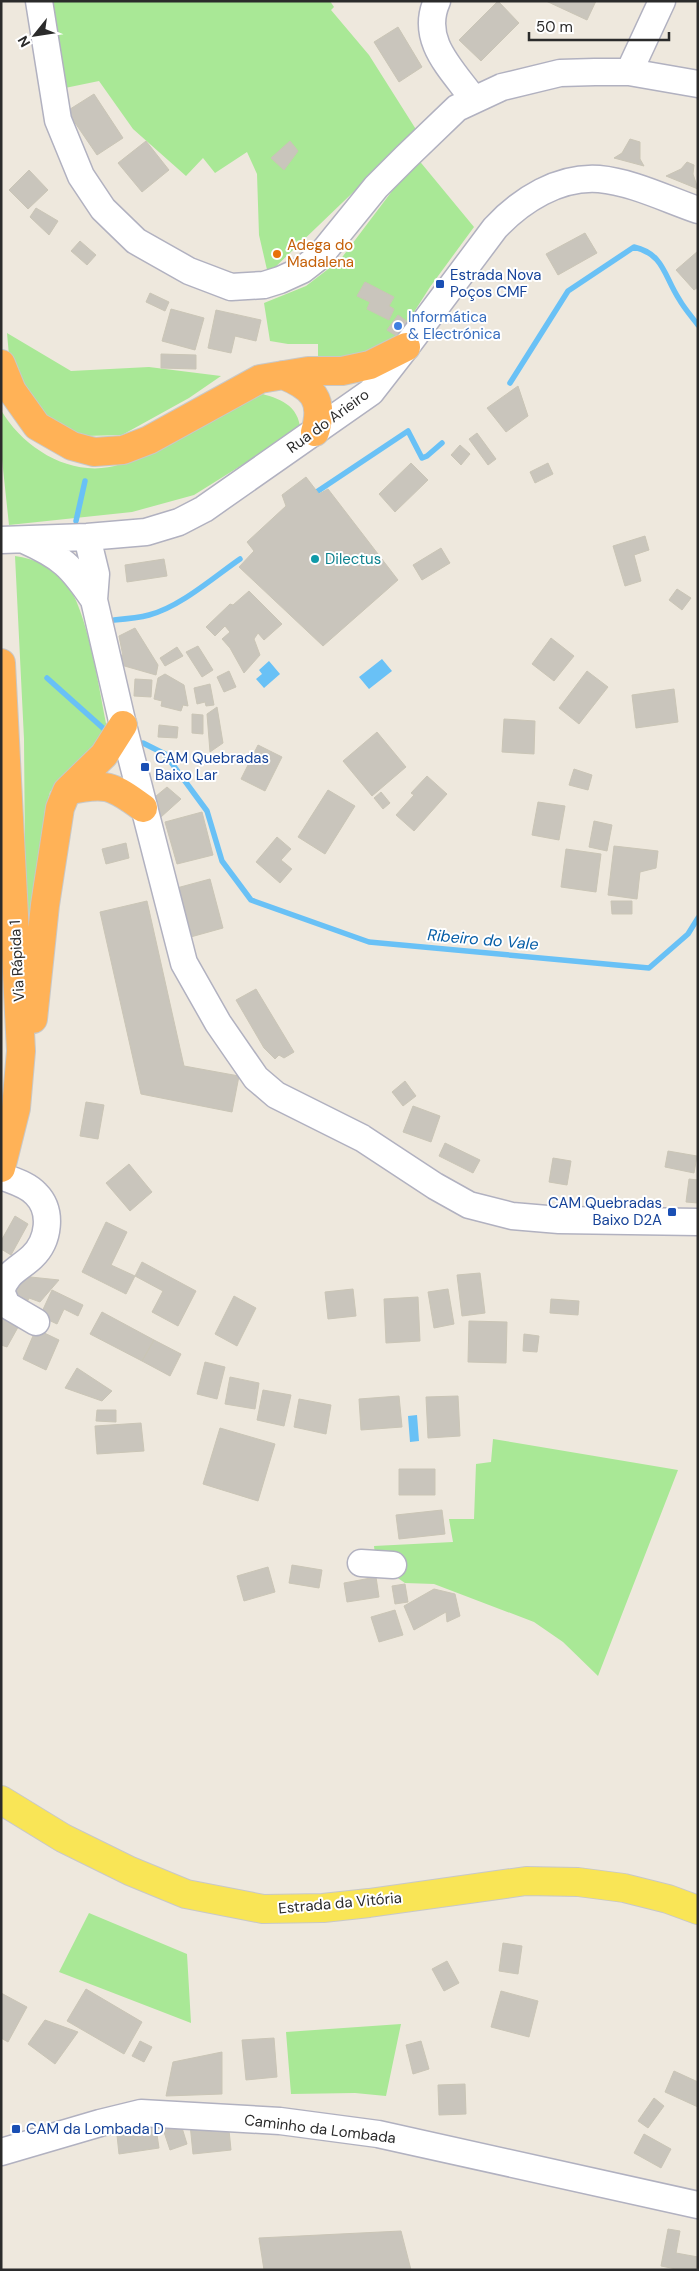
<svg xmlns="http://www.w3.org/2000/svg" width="699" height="2271" viewBox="0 0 699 2271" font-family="'DM Sans',sans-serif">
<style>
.green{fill:#a9e896}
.water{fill:#69c1f6}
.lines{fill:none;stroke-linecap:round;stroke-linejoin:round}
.stream{stroke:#69c1f6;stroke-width:5.5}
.building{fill:#c9c5bc;stroke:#cac5b6}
.minor-casing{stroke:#b1b1c0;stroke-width:29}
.major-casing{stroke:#c8c8c8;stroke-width:30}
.highway-casing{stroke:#c8c8c8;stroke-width:30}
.minor{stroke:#fff;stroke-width:26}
.major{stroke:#f9e556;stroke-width:28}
.highway{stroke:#ffb257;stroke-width:28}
.food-dot{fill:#e8710a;stroke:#fff;stroke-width:2}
.transit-dot{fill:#1a4fb4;stroke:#fff;stroke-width:2}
.shop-dot{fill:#3f7fe0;stroke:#fff;stroke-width:2}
.culture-dot{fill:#0f9aa8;stroke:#fff;stroke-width:2}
.labels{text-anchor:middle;stroke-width:4;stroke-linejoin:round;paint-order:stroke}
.food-label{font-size:15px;fill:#c56008;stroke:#fff;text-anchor:start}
.transit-label{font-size:15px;fill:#164399;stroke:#fff;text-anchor:start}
.shop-label{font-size:15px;fill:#366cbe;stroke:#fff;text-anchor:start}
.street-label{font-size:15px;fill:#2b2b2b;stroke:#fff}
.culture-label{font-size:15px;fill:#0d838f;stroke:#fff;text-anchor:start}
.water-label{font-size:16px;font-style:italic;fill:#055da6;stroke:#fff}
</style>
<rect width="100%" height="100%" fill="#eee8dd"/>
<!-- green -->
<path class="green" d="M50 1H330L334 7 331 10 369 55 417 131 268 274 259 235 257 174 247 152 215 173 203 158 186 176 133 129 99 81 65 88Z
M417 158 474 227 430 287 393 345 362 355 318 358V344H288L270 341 264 303 306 286 340 260Z
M7 333 71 371 149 367 221 376 189 398 122 435 84 436 55 424 31 404 10 367Z
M251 391C273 397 296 401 300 426L287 437 194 495 132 512 9 525 1 450V410C24 450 75 480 121 464 139 458 155 446 172 437 198 422 225 406 251 391Z
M15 556C35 559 50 566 65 582 88 608 100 695 108 732L50 792 45 810 26 971 24 739Z
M493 1439 678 1470 598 1676 563 1642 534 1622 434 1584 405 1583 376 1563 374 1546 453 1542 449 1519H474L476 1464 491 1462Z
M89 1913 187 1954 191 2023 59 1972Z
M401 2024 386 2096 355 2093 291 2094 286 2032Z"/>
<!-- water -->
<path class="water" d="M382 659 392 671 369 689 359 677Z
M269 661 280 674 264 688 256 679 262 674 259 670Z
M417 1415 419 1441 410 1442 408 1416Z"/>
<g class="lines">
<!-- stream -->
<path class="stream" d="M510 383 568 291 634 247C664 254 664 276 679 299 684 308 691 316 698 325
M312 495 408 431 422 458 427 456 442 443
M76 521 85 481
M114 620C126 619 138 618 149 615 180 607 214 577 240 559
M47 678 104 729
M143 743 165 754 207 811 222 861 251 900 369 942 649 968 688 934 698 918"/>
</g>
<!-- building -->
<path class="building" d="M498 1 519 23 481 61 459 40Z
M546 1H596L587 20Z
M398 27 422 67 399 82 374 42Z
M94 94 123 138 97 155 67 111Z
M630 139 640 142V159L644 166 614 158 622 153Z
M146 141 169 170 142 192 118 163Z
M290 141 298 151 284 170 271 158Z
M687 162 694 165 693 174 698 189 666 176 681 169Z
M29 170 48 190 28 209 9 190Z
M36 208 58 221 49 235 30 217Z
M585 233 597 253 558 275 546 254Z
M80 241 96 255 87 265 71 251Z
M698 251V287L694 290 676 270Z
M365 282 394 297 389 306 394 309 389 320 367 309 370 302 357 296Z
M150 293 169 302 165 311 146 302Z
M171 309 204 318 195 350 162 341Z
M216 310 261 320 256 341 235 336 231 353 208 348Z
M398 315 408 322 398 337 387 330Z
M161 354 196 355V369L161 368Z
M518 386 528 416 506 432 487 408Z
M477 433 496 459 488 465 469 439Z
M460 445 470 454 461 465 451 455Z
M411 463 428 480 395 512 379 494Z
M548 463 553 474 535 483 530 472Z
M306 477 319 494 328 489 398 580 323 646 239 567 254 551 247 542 286 506 282 495Z
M645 536 649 550 634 555 641 581 625 586 613 546Z
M441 548 450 563 422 580 413 565Z
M164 559 167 576 127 582 125 565Z
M677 589 691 598 682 610 669 600Z
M249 591 282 624 264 640 258 633 254 639 260 655 244 673 230 648 222 639 230 632 225 626 215 636 206 627 230 604 233 605Z
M135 628 158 665 156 675 121 665 119 654 123 656 119 636Z
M551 638 574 656 554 681 532 664Z
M198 646 213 670 202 677 186 652Z
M177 647 183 656 165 666 160 658Z
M229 671 236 687 224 692 217 677Z
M587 671 608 687 579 724 559 708Z
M165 674 184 685 188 706 183 705 181 711 161 706 162 701 154 699 158 678Z
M135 679 152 680 151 697 134 696Z
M210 684 214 705 206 706 205 702 197 704 194 688Z
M674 689 678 722 636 728 632 695Z
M217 707 223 743 210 752 207 714Z
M192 714 203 715V734L192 733Z
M504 719 535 721 534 754 502 752Z
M159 725 178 727 177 738 158 737Z
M377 732 406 767 372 796 343 761Z
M258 745 282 757 265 791 241 779Z
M574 769 592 775 588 790 569 785Z
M427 776 447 794 414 831 396 815 414 795 411 793Z
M167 787 181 799 161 817 150 801Z
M328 790 355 806 325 854 298 837Z
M381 792 390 803 383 809 374 798Z
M538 802 565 806 559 840 532 835Z
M202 812 213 855 177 864 165 822Z
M594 821 612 825 607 851 589 847Z
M277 837 291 849 281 860 292 869 280 883 256 862Z
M126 843 129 858 106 864 102 849Z
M614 846 658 851 656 868 640 872 637 899 608 895Z
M566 849 601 854 596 892 561 887Z
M210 879 223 928 187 938 173 889Z
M147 901 184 1066 239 1076 232 1112 141 1094 100 912Z
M611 901H632V914H612Z
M256 989 294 1052 284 1058 279 1055 275 1059 264 1048 236 1000Z
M405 1081 416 1096 403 1106 392 1092Z
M86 1102 104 1105 98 1139 80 1136Z
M413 1106 440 1116 431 1142 403 1132Z
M445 1143 480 1160 473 1173 439 1156Z
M668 1151 697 1156 694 1173 665 1167Z
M553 1158 571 1161 567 1185 549 1182Z
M129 1164 152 1192 130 1211 106 1183Z
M689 1179 698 1180V1203L686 1202Z
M15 1216 28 1224 11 1255 1 1249V1241Z
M106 1222 127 1232 111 1265 135 1276 126 1294 82 1272Z
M142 1262 196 1291 178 1326 152 1312 163 1291 135 1276Z
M480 1273 485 1313 462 1316 457 1275Z
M21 1276 59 1280 40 1302 29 1298 24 1309 10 1302Z
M353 1289 356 1316 328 1319 325 1292Z
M448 1289 454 1324 434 1328 428 1292Z
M52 1290 83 1305 78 1316 64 1309 57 1324 40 1316Z
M234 1296 256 1308 237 1346 215 1334Z
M418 1297 420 1341 386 1343 384 1299Z
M551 1299 579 1301 578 1315 550 1313Z
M1 1309 22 1320 7 1347 1 1345Z
M102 1312 154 1340 142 1361 90 1334Z
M469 1321 507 1322 506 1363 468 1362Z
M36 1329 59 1340 46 1370 23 1359Z
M524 1334 539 1336 537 1352 523 1351Z
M154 1340 181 1354 170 1376 142 1361Z
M205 1362 225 1367 217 1399 197 1394Z
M77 1368 112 1391 102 1401 65 1388Z
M230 1377 259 1383 255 1409 225 1404Z
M263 1390 291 1395 284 1426 257 1420Z
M399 1396 402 1427 361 1430 359 1399Z
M458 1396 460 1436 428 1438 426 1397Z
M299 1399 331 1405 326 1434 294 1427Z
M97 1410H116V1422L96 1421Z
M141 1423 144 1451 97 1454 95 1426Z
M220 1428 275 1444 258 1501 203 1484Z
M399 1469H435V1495H399Z
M442 1510 445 1534 399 1539 396 1515Z
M292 1565 322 1570 319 1588 289 1583Z
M268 1567 275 1592 244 1601 237 1576Z
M376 1577 379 1597 347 1602 344 1583Z
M405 1584 408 1602 395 1604 392 1586Z
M434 1589 455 1594 460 1616 447 1622 446 1612 414 1630 404 1606Z
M395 1610 403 1635 379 1642 371 1617Z
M503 1943 522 1946 518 1974 499 1971Z
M447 1961 459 1983 444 1991 432 1969Z
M86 1989 142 2022 124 2054 67 2021Z
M501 1991 538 2001 529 2037 491 2027Z
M1 1993 27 2007 8 2042 1 2038Z
M45 2020 78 2032 55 2064 28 2044Z
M274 2038 277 2077 246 2080 242 2040Z
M140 2041 152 2047 144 2062 132 2056Z
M421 2041 429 2069 413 2074 406 2045Z
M222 2052V2094L166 2096 173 2062Z
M674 2071 698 2082V2107L665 2092Z
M465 2084 466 2114 439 2115 438 2085Z
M654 2098 664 2106 648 2128 638 2121Z
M179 2118 187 2144 170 2150 161 2123Z
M228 2120 231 2150 193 2154 190 2124Z
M155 2121 159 2148 119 2154 116 2126Z
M644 2134 671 2149 661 2168 634 2153Z
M668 2229 680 2231 676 2253 698 2257 696 2270H681L661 2266Z
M401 2231 411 2270H264L259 2238Z"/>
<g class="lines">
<defs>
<path id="minor" d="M39 1 58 120 81 176 103 209 136 241 189 271 231 287 264 285 280 280 302 270 320 256 376 187 406 157 457 108 502 87 560 73 595 72H629L698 84
M437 1C419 41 453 70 474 100
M629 72 662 1
M87 537 96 574 94 600 123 725 184 963 218 1023 256 1078 276 1095 362 1138 435 1186 469 1205 512 1216 559 1220 698 1222
M1 540 87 537 146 532 179 522 204 509 371 392 406 347 495 228C521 200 559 176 599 179 632 182 666 199 698 210
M24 540C62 557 71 566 94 600
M1 1176C13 1181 27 1184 36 1194 53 1211 49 1241 32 1257 18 1270 7 1272 1 1291L7 1305 36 1322
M361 1563 393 1565
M1 2152 100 2123 141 2113 280 2121 378 2134 698 2205"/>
<path id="major" d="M1 1800 63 1838 130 1871 186 1894 263 1909 323 1908 369 1903 526 1881 578 1882 624 1888 668 1899 698 1910"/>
<path id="highway" d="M1 364 12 391 37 426 72 446 94 452 123 450 149 440 260 379 308 371H342L370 365 406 347
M283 375C312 387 325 399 315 432
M1 663 21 1051 16 1108 1 1168
M67 791C105 782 112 785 143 808
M33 1019 45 905 60 808 67 791 104 755 123 725"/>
</defs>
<!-- minor casing -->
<use href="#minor" class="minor-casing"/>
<!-- major casing -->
<use href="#major" class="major-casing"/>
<!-- highway casing -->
<use href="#highway" class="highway-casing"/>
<!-- minor -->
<use href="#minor" class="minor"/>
<!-- major -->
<use href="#major" class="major"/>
<!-- highway -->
<use href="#highway" class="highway"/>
</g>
<!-- markers -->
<circle class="food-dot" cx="277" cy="254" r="5"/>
<g class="transit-dot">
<rect x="435" y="279" width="10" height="10" rx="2.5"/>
<rect x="140" y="762" width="10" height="10" rx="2.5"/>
<rect x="667" y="1207" width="10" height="10" rx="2.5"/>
<rect x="11" y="2124" width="10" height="10" rx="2.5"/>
</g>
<circle class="shop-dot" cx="398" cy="326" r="5"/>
<circle class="culture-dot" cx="315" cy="559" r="5"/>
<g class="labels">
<!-- food labels -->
<g class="food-label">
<text x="287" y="250">Adega do<tspan x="287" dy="17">Madalena</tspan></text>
</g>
<!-- transit labels -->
<g class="transit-label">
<text x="450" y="280">Estrada Nova<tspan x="450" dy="17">Poços CMF</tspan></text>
<text x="155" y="763">CAM Quebradas<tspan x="155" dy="17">Baixo Lar</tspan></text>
<text x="662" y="1208" text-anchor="end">CAM Quebradas<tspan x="662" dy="17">Baixo D2A</tspan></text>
<text x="26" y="2134">CAM da Lombada D</text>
</g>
<!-- shop labels -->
<g class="shop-label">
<text x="408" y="322">Informática<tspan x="408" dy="17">&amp; Electrónica</tspan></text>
</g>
<!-- street labels -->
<g class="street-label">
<text transform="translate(328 421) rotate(-36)" y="5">Rua do Arieiro</text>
<text transform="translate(17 961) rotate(-93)" y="5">Via Rápida 1</text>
<text transform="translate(340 1903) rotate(-5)" y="5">Estrada da Vitória</text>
<text transform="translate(320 2129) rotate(7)" y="5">Caminho da Lombada</text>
</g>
<!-- culture labels -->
<g class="culture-label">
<text x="325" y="564">Dilectus</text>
</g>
<!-- water labels -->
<g class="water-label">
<text transform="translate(483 939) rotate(5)" y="6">Ribeiro do Vale</text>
</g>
</g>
<!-- border -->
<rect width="699" height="2271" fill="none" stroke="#2b2b2b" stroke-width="5"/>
<!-- north arrow -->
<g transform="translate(35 35) rotate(240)" stroke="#ffffff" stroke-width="4" paint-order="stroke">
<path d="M0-4L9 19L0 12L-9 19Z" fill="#2b2b2b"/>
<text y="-8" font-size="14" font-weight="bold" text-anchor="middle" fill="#2b2b2b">N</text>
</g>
<!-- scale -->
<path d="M529 32v8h140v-8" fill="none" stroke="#2b2b2b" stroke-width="2.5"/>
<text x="536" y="32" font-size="15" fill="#2b2b2b" stroke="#ffffff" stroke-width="4" paint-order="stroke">50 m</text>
</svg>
